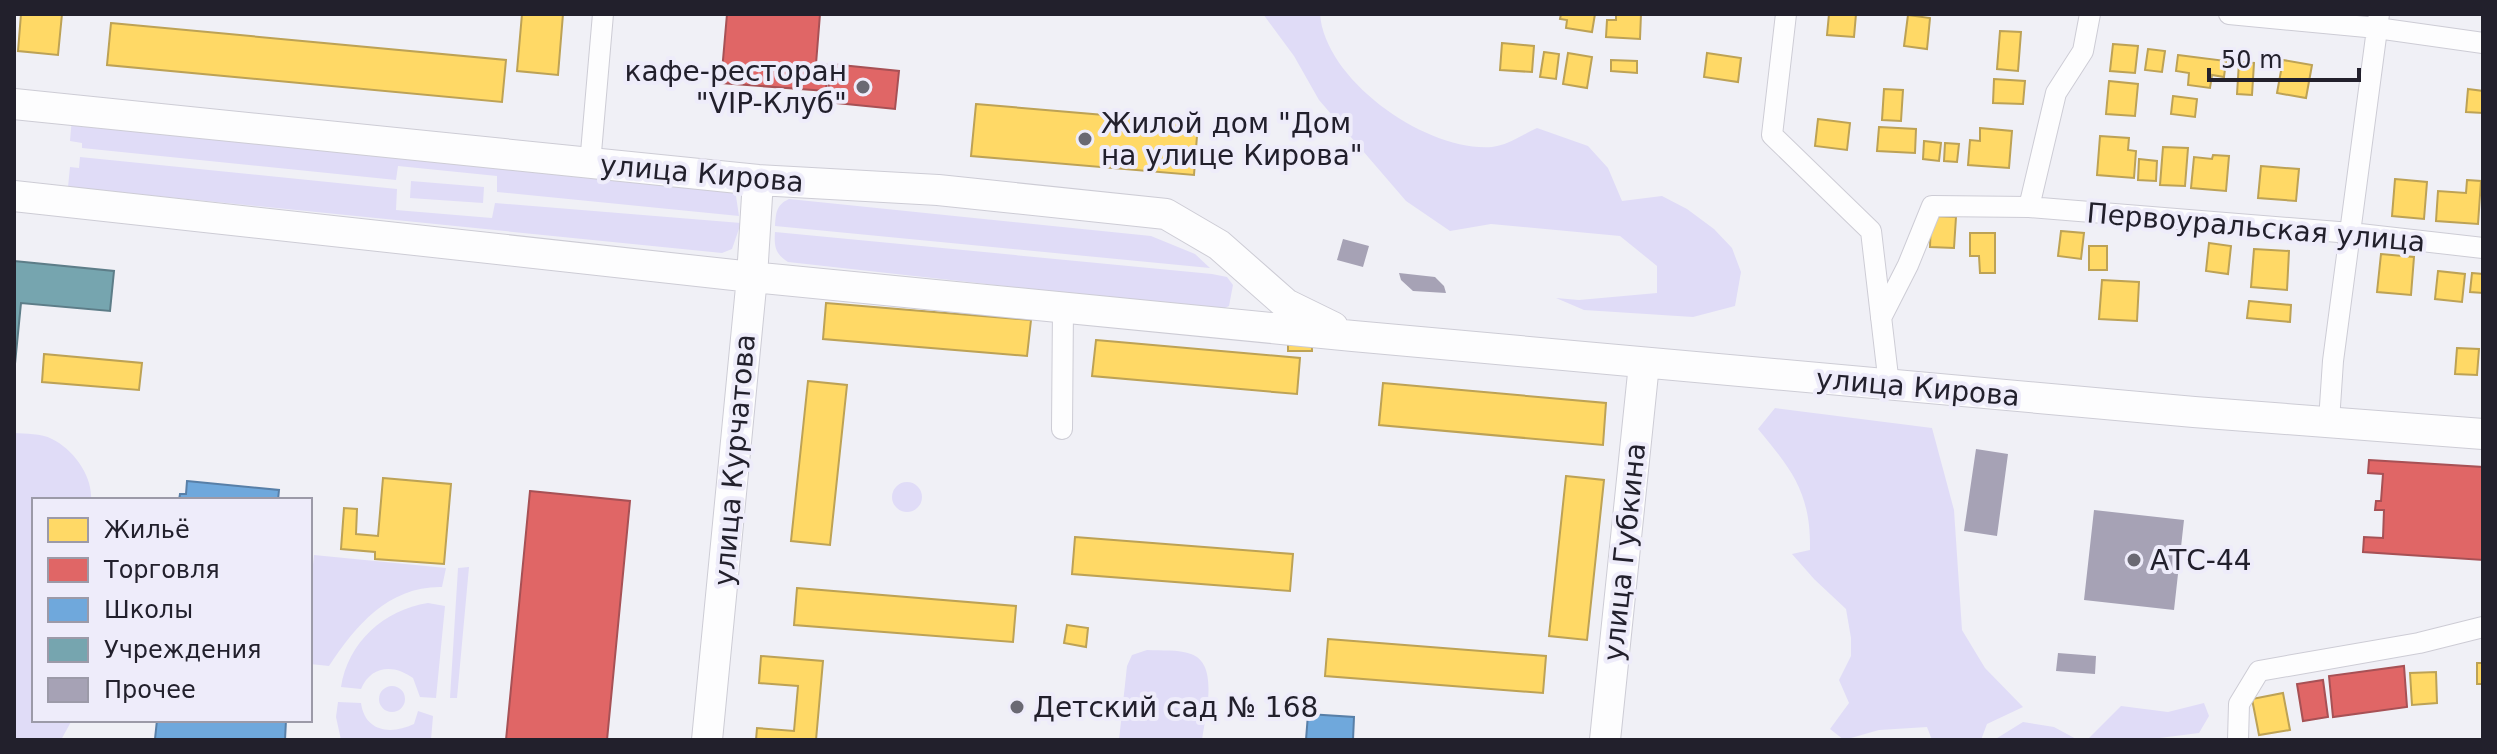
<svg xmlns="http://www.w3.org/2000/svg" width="2497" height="754" viewBox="0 0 2497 754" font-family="'DejaVu Sans',sans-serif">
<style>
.green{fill:#e0dcf7}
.homes{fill:#ffd966;stroke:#bda255;stroke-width:2}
.shops{fill:#e06666;stroke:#a75155;stroke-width:2}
.schools{fill:#6fa8dc;stroke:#587fa7;stroke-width:2}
.public{fill:#76a5af;stroke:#5d7d88;stroke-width:2}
.building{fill:#a6a2b5}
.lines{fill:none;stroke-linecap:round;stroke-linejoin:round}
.street-casing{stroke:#cdccd5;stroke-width:22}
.secondary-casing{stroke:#cdccd5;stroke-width:32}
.street{stroke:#fdfdfe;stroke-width:20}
.secondary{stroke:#fdfdfe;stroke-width:30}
.poi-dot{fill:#6a6973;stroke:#eeecfa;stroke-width:3}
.labels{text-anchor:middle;stroke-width:8;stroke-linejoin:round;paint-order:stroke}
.poi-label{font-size:28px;fill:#22202c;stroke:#eeecfa;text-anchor:start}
.street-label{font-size:28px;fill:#22202c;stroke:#eeecfa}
</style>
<rect width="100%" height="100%" fill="#f0f0f6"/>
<!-- green -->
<path class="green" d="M1263 14H1320C1325 81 1427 152 1492 147 1506 146 1524 134 1537 128L1588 146 1608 168 1622 201 1662 196 1687 209 1714 229 1732 248 1741 272 1735 306 1693 317 1584 310 1556 298 1579 300 1657 293V266L1620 236 1491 224 1450 231 1406 201 1319 100 1294 56Z
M72 117 727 189 736 196 739 216 497 192V176L398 166 396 180 82 148V143L70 141Z
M80 157 397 189 396 210 492 218 495 203 741 223 732 249 722 253 68 187 70 167 79 168Z
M411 181 484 187 483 203 410 198Z
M789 199 1151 236 1195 254 1210 268 775 226C776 213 776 205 789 199Z
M775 232 1212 274 1227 277 1233 285 1229 306 1221 310 788 262C775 254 774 246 775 232Z
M1775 408 1932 428 1954 510 1962 630 1985 668 2023 707 1987 724 1981 740H1932L1927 727 1879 730 1844 740 1830 729 1849 703 1839 680 1851 656V638L1846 609 1814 579 1792 554 1810 550C1811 493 1792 470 1758 429Z
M14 433C26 434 41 433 52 439 73 449 93 476 91 500H34V720H72L61 740H14Z
M892 497a15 15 0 1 1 30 0a15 15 0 1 1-30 0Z
M314 555 446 568 442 587C389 586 356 625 329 666L310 664V594Z
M469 567 457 698H450L458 568Z
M428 603 445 606 436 698 420 697 413 678C394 664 371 665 361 689L341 687C348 642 384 610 428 603Z
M1147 650C1161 651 1178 649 1191 654 1220 664 1205 716 1202 740H1119L1127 666 1132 655Z
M379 699a13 13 0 1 1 26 0a13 13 0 1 1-26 0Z
M338 702 361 703C365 732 391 735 414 724L418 711 433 716 431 740H341L336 717Z
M2204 703 2209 716 2199 733 2144 740H2087L2121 706 2168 712Z
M2023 722 2054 727 2078 740H1994Z"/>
<!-- homes -->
<path class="homes" d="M21 14H62L58 55 18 51Z
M522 14H563L558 75 517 71Z
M1561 14H1595L1592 32 1566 28 1567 20 1560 19Z
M1616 14H1641L1640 39 1606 37 1607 20H1616Z
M1829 14H1856L1854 37 1827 35Z
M1908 15 1930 18 1927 49 1904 46Z
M111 23 506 60 502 102 107 65Z
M2000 31 2021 32 2018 71 1997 69Z
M1502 43 1534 46 1532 72 1500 70Z
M2113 44 2138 46 2135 73 2110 71Z
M2148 49 2165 51 2162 72 2145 70Z
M1544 52 1559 54 1556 79 1540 77Z
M1568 53 1592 57 1587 88 1563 84Z
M1707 53 1741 58 1738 82 1704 77Z
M2178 55 2226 61 2224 77 2212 75 2210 88 2188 85 2189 73 2176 71Z
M1611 60 1637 61V73L1611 71Z
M2283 60 2312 65 2306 98 2277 93Z
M2239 62 2254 63 2252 95 2237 94Z
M1994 79 2025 81 2023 104 1993 103Z
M2109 81 2138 84 2135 116 2106 114Z
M1884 89 1903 90 1901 121 1882 120Z
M2468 89 2483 91V113L2466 112Z
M2173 96 2197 99 2195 117 2171 114Z
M976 104 1198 123 1194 175 971 156Z
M1818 119 1850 123 1847 150 1815 146Z
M1879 127 1916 129 1915 153 1877 151Z
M1980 128 2012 131 2009 168 1968 165 1970 140 1980 141Z
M2100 136 2129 138 2128 150 2136 151 2134 178 2097 175Z
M1924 141 1941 143 1939 161 1923 159Z
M1945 143 1959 144 1957 162 1944 161Z
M2163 147 2188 148 2185 186 2160 185Z
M2213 155 2229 156 2226 191 2191 188 2194 157 2212 159Z
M2139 159 2157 161 2156 181 2138 180Z
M2261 166 2299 169 2296 201 2258 198Z
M2395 179 2427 182 2424 219 2392 216Z
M2467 180 2481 181 2478 224 2436 221 2438 191 2466 193Z
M1931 216 1956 217 1954 248 1930 247Z
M2061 231 2084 233 2081 259 2058 256Z
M1970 233H1995V273H1980L1979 256H1970Z
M2209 243 2231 246 2228 274 2206 271Z
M2089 246H2107V270H2089Z
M2254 249 2289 251 2287 290 2251 287Z
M2381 254 2414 257 2411 295 2377 292Z
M2438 271 2465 274 2462 302 2435 299Z
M2472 273 2483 274V293L2470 292Z
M2102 280 2139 282 2137 321 2099 319Z
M2249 301 2291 305 2290 322 2247 318Z
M826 303 1031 320 1027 356 823 339Z
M1096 340 1300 358 1297 394 1092 376Z
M1288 340H1312V351H1288Z
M2457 348 2479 349 2477 375 2455 374Z
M44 354 142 363 139 390 42 382Z
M808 381 847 385 830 545 791 541Z
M1383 383 1606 403 1603 445 1379 425Z
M1566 476 1604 480 1587 640 1549 636Z
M383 478 451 484 444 564 375 559V552L341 549 344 508 357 509 356 534 378 536Z
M1075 537 1293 554 1290 591 1072 574Z
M797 588 1016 606 1013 642 794 625Z
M1067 625 1088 628 1086 647 1064 643Z
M1328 639 1546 656 1543 693 1325 676Z
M761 656 823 661 816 740H756L757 728 794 731 798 686 759 683Z
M2477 663H2483V684H2477Z
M2436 672 2437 703 2412 705 2410 673Z
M2283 693 2290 730 2259 735 2252 699Z"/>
<!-- shops -->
<path class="shops" d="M727 14H820L816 64 828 65 826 91 721 83Z
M831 64 899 71 895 109 827 102Z
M2369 460 2483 467V560L2363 552 2364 537 2383 538 2384 510H2375L2376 501H2381L2383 474 2368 473Z
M530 491 630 501 607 740H506Z
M2404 666 2407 707 2333 717 2329 676Z
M2323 680 2328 717 2303 721 2297 684Z"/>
<!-- schools -->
<path class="schools" d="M187 481 279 490 278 500H179L180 494H186Z
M1308 714 1354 717 1353 740H1306Z
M157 720H286L285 740 155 739Z"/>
<!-- public -->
<path class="public" d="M14 261 114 271 110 311 21 303 14 374Z"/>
<!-- building -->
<path class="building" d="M1343 239 1369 246 1363 267 1337 260Z
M1399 273 1435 277 1444 286 1446 293 1413 291 1401 280Z
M1976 449 2008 454 1997 536 1964 531Z
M2094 510 2184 520 2174 610 2084 600Z
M2058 653 2096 656 2095 674 2056 671Z"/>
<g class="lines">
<defs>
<path id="street" d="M1786 14 1772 135 1871 231 1889 385
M2229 14 2377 28 2483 43
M590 164 603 14
M2029 207 2351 233 2483 248
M1881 318 1908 265 1932 206 2029 207 2056 93 2083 51 2090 14
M2329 421 2333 361 2379 14
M1062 429 1063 307
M2238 740 2239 704 2259 671 2419 643 2483 627"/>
<path id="secondary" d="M14 104 758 180 938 190 1166 214 1219 245 1286 304 1333 327
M14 196 752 277 1353 336 2194 412 2483 434
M707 740 752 277 758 180
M1605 740 1644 364"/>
</defs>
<!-- street casing -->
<use href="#street" class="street-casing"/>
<!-- secondary casing -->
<use href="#secondary" class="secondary-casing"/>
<!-- street -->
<use href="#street" class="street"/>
<!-- secondary -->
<use href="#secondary" class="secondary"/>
</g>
<!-- markers -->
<g class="poi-dot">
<circle cx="863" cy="87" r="8"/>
<circle cx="1085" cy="139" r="8"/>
<circle cx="2134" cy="560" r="8"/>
<circle cx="1017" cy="707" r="8"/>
</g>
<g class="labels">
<!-- poi labels -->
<g class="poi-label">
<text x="847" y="81" text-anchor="end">кафе-ресторан<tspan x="847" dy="32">"VIP-Клуб"</tspan></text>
<text x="1101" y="133">Жилой дом "Дом<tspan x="1101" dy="32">на улице Кирова"</tspan></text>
<text x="2150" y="570">АТС-44</text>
<text x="1033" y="717">Детский сад № 168</text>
</g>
<!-- street labels -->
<g class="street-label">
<text transform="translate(702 173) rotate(5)" y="10">улица Кирова</text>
<text transform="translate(2256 227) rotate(5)" y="10">Первоуральская улица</text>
<text transform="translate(1918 387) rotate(5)" y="10">улица Кирова</text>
<text transform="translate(734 460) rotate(-85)" y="10">улица Курчатова</text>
<text transform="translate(1624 552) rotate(-84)" y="10">улица Губкина</text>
</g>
</g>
<!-- border -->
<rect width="2497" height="754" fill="none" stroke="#22202c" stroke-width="32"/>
<!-- legend -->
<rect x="32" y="498" width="280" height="224" fill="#eeecfa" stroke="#9c9aa8" stroke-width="2"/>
<rect x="48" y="518" width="40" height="24" fill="#ffd966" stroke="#9c9aa8" stroke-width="2"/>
<text x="104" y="538" font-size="24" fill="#22202c">Жильё</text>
<rect x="48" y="558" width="40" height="24" fill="#e06666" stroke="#9c9aa8" stroke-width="2"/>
<text x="104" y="578" font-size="24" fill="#22202c">Торговля</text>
<rect x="48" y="598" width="40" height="24" fill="#6fa8dc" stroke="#9c9aa8" stroke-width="2"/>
<text x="104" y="618" font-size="24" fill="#22202c">Школы</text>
<rect x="48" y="638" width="40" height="24" fill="#76a5af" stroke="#9c9aa8" stroke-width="2"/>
<text x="104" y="658" font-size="24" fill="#22202c">Учреждения</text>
<rect x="48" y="678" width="40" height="24" fill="#a6a2b5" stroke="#9c9aa8" stroke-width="2"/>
<text x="104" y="698" font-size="24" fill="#22202c">Прочее</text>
<!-- scale -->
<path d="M2209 68v12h150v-12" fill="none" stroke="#22202c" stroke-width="4"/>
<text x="2221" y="68" font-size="24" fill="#22202c" stroke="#eeecfa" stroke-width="6" paint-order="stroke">50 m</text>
</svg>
